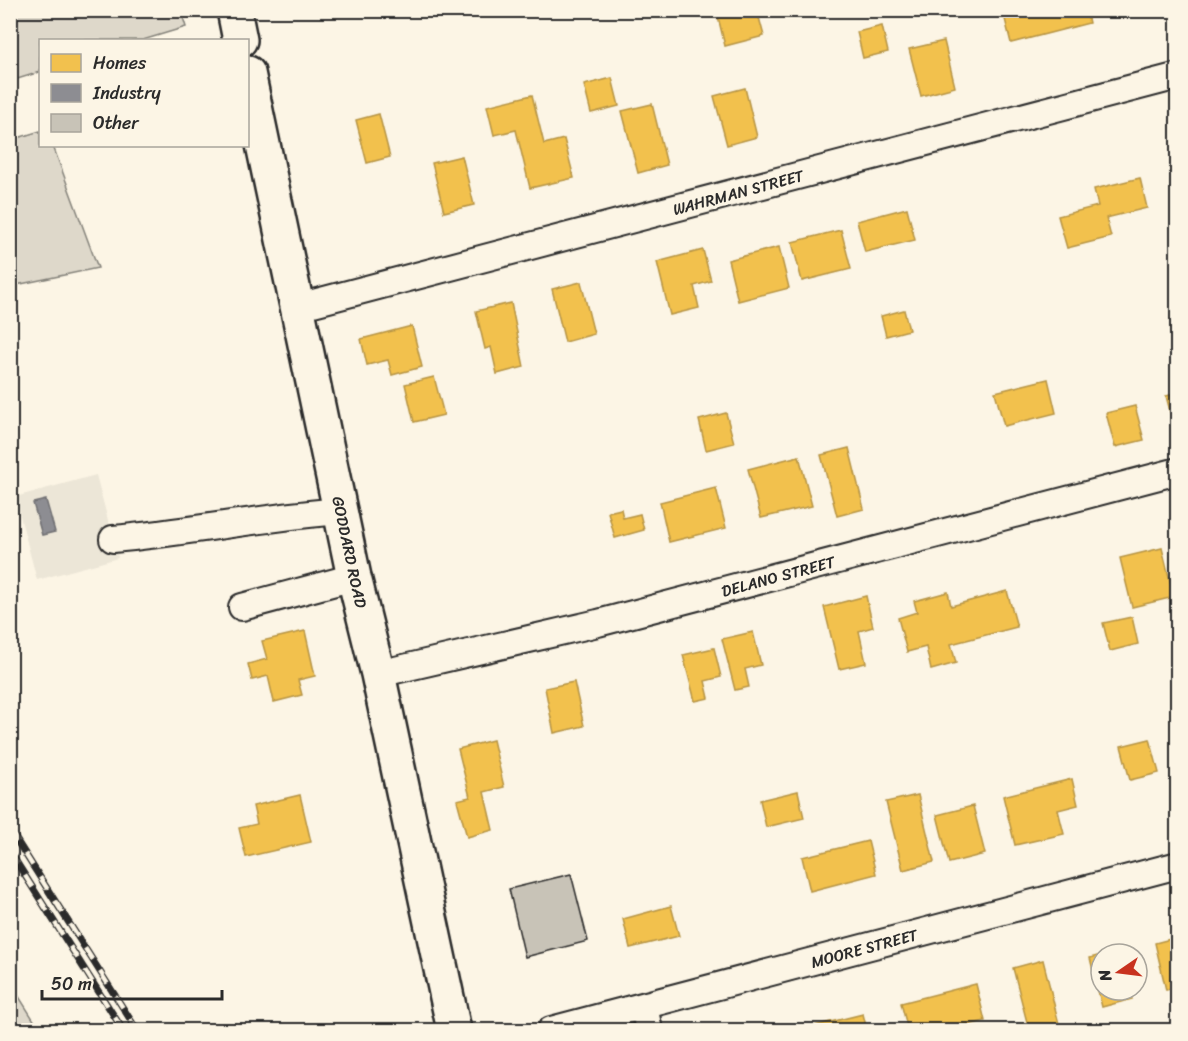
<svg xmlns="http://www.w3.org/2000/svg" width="1188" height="1041" viewBox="0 0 1188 1041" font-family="Sriracha,sans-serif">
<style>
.built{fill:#ece6d7}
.green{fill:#ded8ca;stroke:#84827a;stroke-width:1.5}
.homes{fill:#f2c14e;stroke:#b69444;stroke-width:1.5}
.industry{fill:#8d8d92;stroke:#707073;stroke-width:1.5}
.building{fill:#c8c3b7;stroke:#2b2b2b;stroke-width:1.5}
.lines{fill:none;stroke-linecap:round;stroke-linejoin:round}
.minor-casing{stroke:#2b2b2b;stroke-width:30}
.major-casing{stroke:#2b2b2b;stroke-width:38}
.minor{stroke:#fcf5e5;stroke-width:26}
.major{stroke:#fcf5e5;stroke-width:33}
.rail-casing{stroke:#2b2b2b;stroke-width:7}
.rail{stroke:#fcf5e5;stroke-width:4.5;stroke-dasharray:14;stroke-linecap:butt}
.labels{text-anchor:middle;stroke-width:6;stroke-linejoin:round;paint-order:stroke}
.street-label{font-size:16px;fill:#2b2b2b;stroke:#fcf5e5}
</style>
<rect width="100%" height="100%" fill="#fcf5e5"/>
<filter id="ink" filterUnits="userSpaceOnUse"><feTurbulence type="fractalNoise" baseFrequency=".0167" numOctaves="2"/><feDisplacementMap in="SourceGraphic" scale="12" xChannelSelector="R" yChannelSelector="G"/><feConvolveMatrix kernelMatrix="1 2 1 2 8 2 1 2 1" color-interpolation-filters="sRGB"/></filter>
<g filter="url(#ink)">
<!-- built -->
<path class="built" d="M96 475 118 558 37 580 15 497Z"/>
<!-- green -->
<path class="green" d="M11 10 181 11 186 27 143 40H40V72L11 81Z
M40 131V146H53L98 268 11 286V140Z
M10 984H11L40 1030H11Z"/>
<!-- homes -->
<path class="homes" d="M744 10H757L764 36 725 46 718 17Z
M1086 10 1089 23 1011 43 1003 11Z
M882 26 888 52 863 58 857 32Z
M944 41 955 87 921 96 909 49Z
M612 78 619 106 591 113 584 85Z
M745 88 757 137 727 145 714 96Z
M532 95 544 144 564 139 574 178 530 188 516 130 494 135 487 106Z
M652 104 667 165 638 173 622 111Z
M379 114 390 157 367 163 356 120Z
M462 156 474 205 444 212 432 163Z
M1140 178 1147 208 1106 218 1111 237 1067 248 1058 216 1098 206 1094 189Z
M907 208 915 240 865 252 857 221Z
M841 230 851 269 802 281 792 242Z
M779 247 789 288 738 301 728 260Z
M703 250 711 281 694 286 699 308 670 315 657 262Z
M581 282 594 334 565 342 552 289Z
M511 303 524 367 497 374 491 347 485 349 476 311Z
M904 310 909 330 886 336 881 316Z
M412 326 422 367 392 375 388 360 367 365 361 339Z
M434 377 444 415 414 422 405 384Z
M1048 379 1056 413 1004 426 995 392Z
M1178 393V425L1174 426 1166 396Z
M1135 406 1144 440 1115 447 1106 413Z
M726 413 734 443 706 450 699 420Z
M849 448 864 509 837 516 821 455Z
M799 456 812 506 761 518 748 469Z
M716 488 726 528 669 542 660 502Z
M621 509 623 518 640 514 644 530 615 538 608 512Z
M1162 548 1174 597 1132 607 1120 558Z
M1007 591 1017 627 951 644 956 663 931 670 926 647 907 652 898 618 917 612 914 601 948 592 951 606Z
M866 596 873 627 859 631 866 663 839 669 824 607Z
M1132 617 1138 644 1110 651 1103 623Z
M305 631 315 676 298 680 302 695 274 702 268 676 252 680 248 664 267 659 262 641Z
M753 632 761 665 745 669 749 687 735 690 722 639Z
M714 648 721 677 705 681 709 698 695 701 683 655Z
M574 682 584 726 554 733 545 688Z
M1150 739 1159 773 1130 780 1121 746Z
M493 740 504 787 484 792 493 830 467 837 457 800 470 797 458 749Z
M1072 779 1078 805 1058 810 1064 834 1015 845 1003 796Z
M798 791 804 818 766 827 760 800Z
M300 795 311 842 246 857 239 828 257 824 253 806Z
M918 795 934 862 903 870 886 802Z
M973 806 985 854 949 863 937 815Z
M868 841 876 874 810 891 802 857Z
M671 906 679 936 630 948 623 919Z
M1178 937V987L1166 990 1155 943Z
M1101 955V990H1129L1132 999 1102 1007 1090 958Z
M1043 960 1060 1028 1052 1030H1029L1013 968Z
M976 984 985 1021 946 1030H908L901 1003Z
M863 1014 867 1030H798Z"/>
<!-- industry -->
<path class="industry" d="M46 500 55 532 42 535 33 503Z"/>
<!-- building -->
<path class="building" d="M571 874 588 941 525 957 509 889Z"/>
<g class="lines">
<defs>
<path id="minor" d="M298 307 1178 76
M113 539C189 532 264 517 340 511
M242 607 354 577
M378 674 598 623 1178 471
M644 1006 649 1030
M551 1030 1178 865"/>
<path id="major" d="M234 10 240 40
M248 73 354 577 378 674 454 1030"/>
</defs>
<!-- minor casing -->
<use href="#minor" class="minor-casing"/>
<!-- major casing -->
<use href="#major" class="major-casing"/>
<!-- minor -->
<use href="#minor" class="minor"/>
<!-- major -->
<use href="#major" class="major"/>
<defs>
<path id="rail" d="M10 830 137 1030
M10 852 123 1030"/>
</defs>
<!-- rail casing -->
<use href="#rail" class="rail-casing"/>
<!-- rail -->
<use href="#rail" class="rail"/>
</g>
</g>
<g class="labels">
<!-- street labels -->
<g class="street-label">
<text transform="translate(738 192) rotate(-15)" y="6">WAHRMAN STREET</text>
<text transform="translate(350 552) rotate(78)" y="6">GODDARD ROAD</text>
<text transform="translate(778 576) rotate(-15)" y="6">DELANO STREET</text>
<text transform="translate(864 948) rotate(-15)" y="6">MOORE STREET</text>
</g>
</g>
<!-- margin -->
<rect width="1188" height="1041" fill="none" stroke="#fcf5e5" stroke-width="36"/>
<rect x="18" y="18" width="1152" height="1005" fill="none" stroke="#2b2b2b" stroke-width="2" filter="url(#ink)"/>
<!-- legend -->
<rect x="39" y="39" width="210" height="108" fill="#fcf5e5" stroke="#a8a49b" stroke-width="1.5"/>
<rect x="51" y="54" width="30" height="18" fill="#f2c14e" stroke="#a8a49b" stroke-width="1.5"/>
<text x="93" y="69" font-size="18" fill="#2b2b2b">Homes</text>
<rect x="51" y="84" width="30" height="18" fill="#8d8d92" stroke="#a8a49b" stroke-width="1.5"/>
<text x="93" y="99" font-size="18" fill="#2b2b2b">Industry</text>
<rect x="51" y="114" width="30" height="18" fill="#c8c3b7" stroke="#a8a49b" stroke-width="1.5"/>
<text x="93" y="129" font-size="18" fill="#2b2b2b">Other</text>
<!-- north arrow -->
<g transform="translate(1119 972) rotate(256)"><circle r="28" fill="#fcf5e5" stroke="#a8a49b" stroke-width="1.5"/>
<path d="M0-4.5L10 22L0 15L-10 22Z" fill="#c8321e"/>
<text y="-9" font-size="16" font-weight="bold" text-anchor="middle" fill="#2b2b2b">N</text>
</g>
<!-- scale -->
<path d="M42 990v9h180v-9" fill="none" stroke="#2b2b2b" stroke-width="3"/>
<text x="51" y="990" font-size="18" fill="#2b2b2b" stroke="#fcf5e5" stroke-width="4.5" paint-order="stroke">50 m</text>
</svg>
